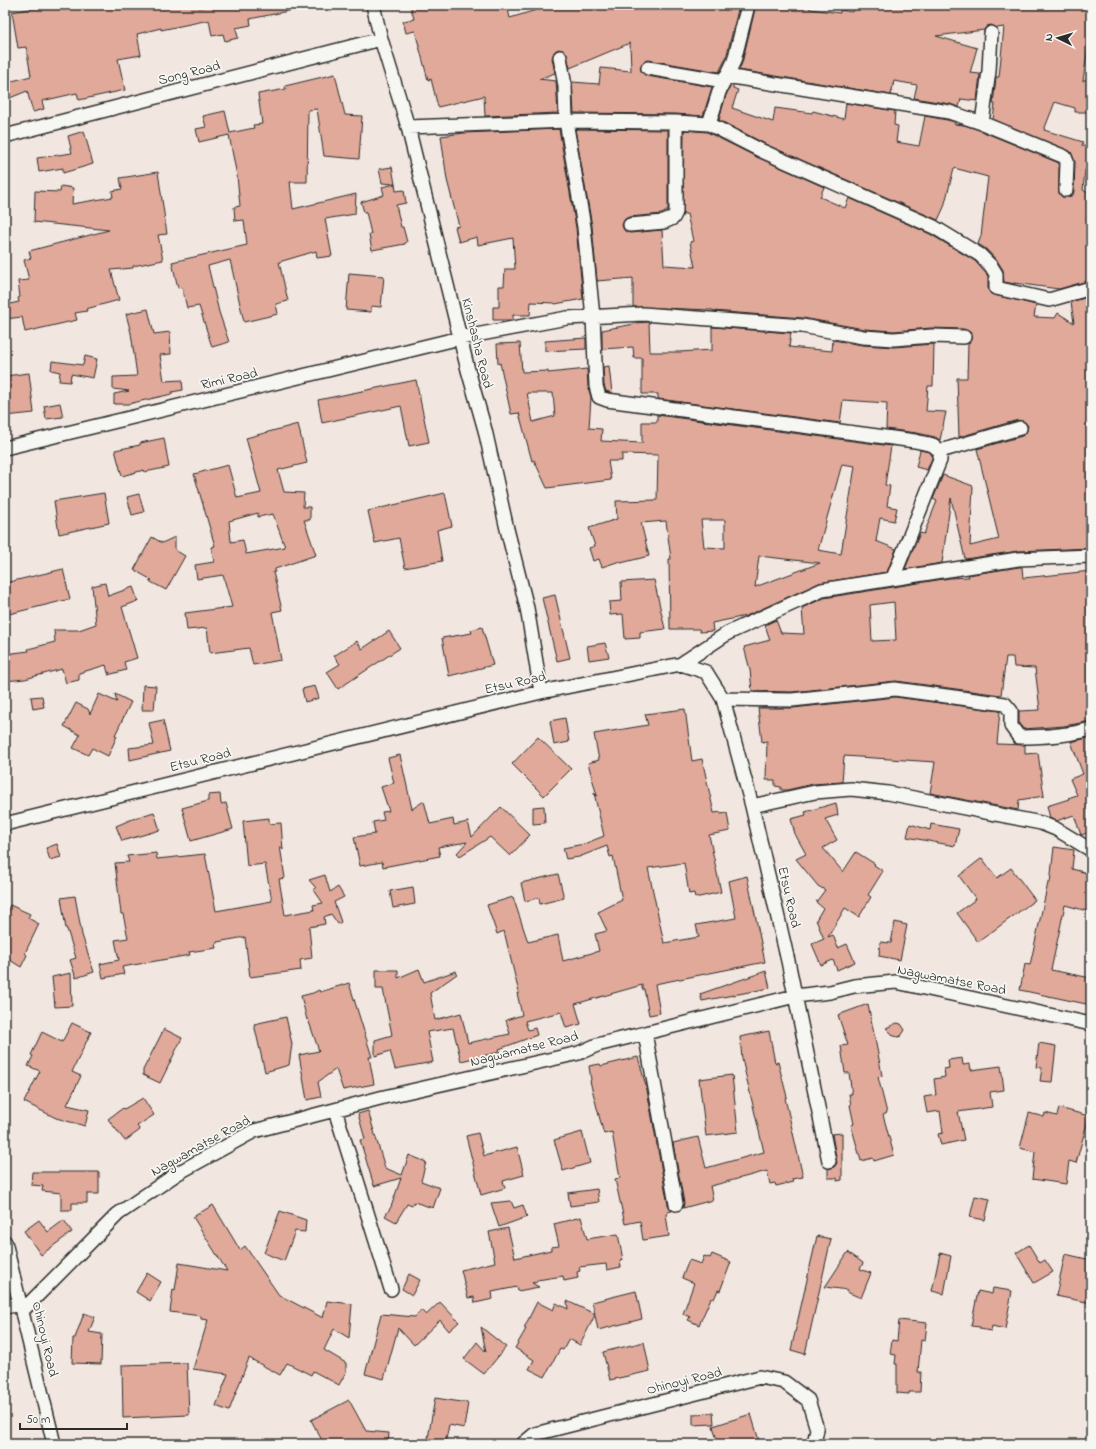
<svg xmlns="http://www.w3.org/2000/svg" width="1096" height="1449" viewBox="0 0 1096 1449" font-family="'Indie Flower',sans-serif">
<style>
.building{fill:#e1a99a;stroke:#2b2b2b;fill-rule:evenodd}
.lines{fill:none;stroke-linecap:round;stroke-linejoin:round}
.street-casing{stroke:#2b2b2b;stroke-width:16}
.street{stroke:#f6f6f2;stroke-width:13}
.labels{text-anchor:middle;stroke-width:3.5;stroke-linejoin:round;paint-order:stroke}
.street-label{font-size:14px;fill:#2b2b2b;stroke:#f6f6f2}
</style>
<rect width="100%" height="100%" fill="#f2e7e0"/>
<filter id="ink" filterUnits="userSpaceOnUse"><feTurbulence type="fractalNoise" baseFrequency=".025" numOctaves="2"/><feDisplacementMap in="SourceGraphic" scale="8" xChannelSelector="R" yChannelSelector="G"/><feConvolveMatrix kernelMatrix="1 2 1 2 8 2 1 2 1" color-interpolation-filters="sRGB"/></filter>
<g filter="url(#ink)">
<!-- building -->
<path class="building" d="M52 5H199V8L213 5H292L293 10 250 19 251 25 236 28 238 38 225 41 223 34 212 36 209 20 161 30V28L137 34 141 55 118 59 125 90 79 100 77 93 42 101 44 109 33 112 27 91 5 100V83L31 76 26 47 18 48 12 12Z
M410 5H507L510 18 546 7V5H614V7L634 5H728L727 7 738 10 726 58 719 72 649 60 645 61 640 66 641 71 647 76 712 87 703 116 676 114 574 113 572 82 599 84 601 68 631 71 630 43 570 68 566 52 559 49 555 51 552 58 555 73 539 79 556 81 558 113 485 116 484 96 438 107 431 79 428 80 415 31 406 33 403 21 414 19Z
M756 5H810V9L840 13V10L852 12 855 5H1079L1078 7H1091V33H1090L1083 81 1089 77 1087 112H1075V108L1055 102 1044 130 1083 142 1082 146 1091 147V171L1085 170 1083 190 1091 195V280L1059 289 1014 283 1015 284 1004 282 1003 270 998 262 986 249 978 244 981 236 988 177 954 168 944 207 938 220 765 144 719 120 726 95 731 85H733V88L738 90 732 108 773 122 775 108 812 113 813 111 844 119 846 103 895 111 894 125 898 126 896 142 919 146 925 116 947 120 955 122 954 124 964 125 979 130 1059 163V193L1062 197H1069L1073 195 1074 191 1075 162 1071 152 993 119 995 104H993L996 77H999L1004 27 997 28 991 25 987 26 984 30 936 36 977 48 970 73 980 74 977 101 961 99 959 107 950 104 914 98 917 85 894 81 891 95 739 70 742 63Z
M335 74 345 115 362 116 359 159 324 156 317 109 308 110 307 182H290L293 209 356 194 355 214 325 219 332 256 317 258 316 251 279 262 288 301 276 304 278 314 244 322 230 260 208 266 219 312 229 342 212 347 199 306 187 308 182 287 178 288 172 262 247 245 244 220 235 221 234 207 240 206 237 176 229 135 199 142 196 129 206 127 203 116 225 111 230 133 254 128 253 125 262 124 258 94 286 89 285 86Z
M559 129 576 228 583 299 555 304 554 303 531 302 530 315H513V320H493V307H499V286H504L505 269H515L513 238 478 245 477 237 459 242 455 227 459 226 447 180 441 136 464 133Z
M575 129 668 130V210L662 214 629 217 625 219 622 225 624 230 630 233 662 230 664 265 695 267 690 242 693 241 687 214H683L684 130 707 132 759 158 824 187 820 197 845 208 849 198 930 234 975 261 988 276V288L991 294 1036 305 1034 317 1055 318 1058 313 1074 323 1071 302 1091 296V408L1089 407 1087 430 1091 431 1090 441H1091V534L1088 533 1091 548 1018 551 965 559 951 498 942 563 905 569 920 533 924 534 937 501 933 499 943 475 973 486 970 546 999 539 977 449 1022 436 1026 433 1028 426 1025 422 1018 420 959 437 957 378H967L968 344 972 338 971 333 964 329 931 328 894 331 864 329 803 318 713 311V310L633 307V278L597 281 592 226Z
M84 131 93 164 63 173V168L39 172 37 158 72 153 68 136Z
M392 167 395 184 382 183 379 169Z
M158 172 167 234 158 235 163 260 133 266V268L111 270 119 300 86 309 87 311 75 313 77 320 25 332 22 317 5 319V305L19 302 18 298 20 297 18 281 29 280 24 260 31 258 29 251 109 230 34 222 35 191 60 192 61 186 73 188 72 204 113 197 112 191 122 189 120 178Z
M395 184 396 191 404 190 406 203 396 205 401 227H403L407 242 405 243V244L372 250 369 235 371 234 366 212H364L361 202 384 195 382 187Z
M349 273 384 276 381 307 371 306V312L346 310Z
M148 309 154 334 170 332 171 354 160 355 164 381 182 380 183 390 172 392V394L128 404H114V394L129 391 113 389V377L137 376 131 333 126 314Z
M649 322 650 352H679L712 350V327L791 333 789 347 832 351 833 340 862 345 894 347 934 344 933 386H928L926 411 946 412 940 440 935 437 917 433 886 429 887 403 843 400 840 423 658 399V394H642V358H634L633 347 602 349V330L634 324V323Z
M586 338V349L545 351V341Z
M520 343 522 372 548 371V373L587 369 588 387 591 397 589 428 602 429 601 441 642 443V422H657V415L891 446 885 485 890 486 887 506 897 508 894 521 880 518 876 541 896 549 887 572 819 583 746 616 712 623 713 631 700 632 699 629H670L669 559H671L666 521 641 523 649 556 621 563 620 561 602 567 599 559 593 561 589 548 595 546 589 528 617 519 616 501 657 500 658 455 622 454V461H608L611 480 547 488 534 460 532 461 519 413 511 414 500 363 498 364 497 344ZM527 393H553L555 416 533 422ZM842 464 855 466 841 554 818 550ZM701 520H725V548L704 547ZM759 556 820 563 755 587Z
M85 356 97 359 93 378 71 374 70 382 59 381 60 372 51 370 52 361 83 365Z
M609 366 612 393 606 391 604 385 603 367Z
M29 373 34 413 5 416V376Z
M416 380 429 442 409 446 401 406 322 423 318 400Z
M60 403 63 417 46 419 44 406Z
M298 424 307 463 278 470 284 492 304 493 303 507H310V520H304L316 555 275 569V572H273L282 610 272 612 281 660 253 665 249 648 210 653 207 628 187 630 185 613 232 607 223 575 197 579 195 565 214 562 211 547 215 546 194 474 228 465 237 498 261 493 246 438ZM258 513V517L273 514 285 547 246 554 243 540 231 542 229 521Z
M164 438 169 467 145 472 144 470 122 476 115 450 140 445V443Z
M920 450 929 452 932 455V458L927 470 916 467Z
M104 493 109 523 59 534 54 501Z
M445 493 452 526 437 530 442 561 405 568 399 538 375 543 368 511Z
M139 494 144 512 132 515 127 497Z
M152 537 162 543 175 537V550L185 556 166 590 149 581 152 580 134 570Z
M1019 567H1022L1023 578 1091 571V721L1064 726 1023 729 1019 723V711L1040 710 1035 668 1014 667 1013 657H1006L1001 695 896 681 792 692 752 691 750 670 744 647 770 640 765 625 776 620 781 633 804 634 802 608 824 598 950 578 969 577 968 575ZM894 602 896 640 872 641 870 605Z
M63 569 70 599 5 615V583Z
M654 580 665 629 640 632V638L625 639 623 614 610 615 609 602 622 601 621 582Z
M105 583 108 596 133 587 138 601 122 607 137 658 124 662 126 670 108 675 110 672 108 673 106 665 79 673V680L66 683 62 669 25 679 5 681V654L29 651 28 649 55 642 54 630H79L96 624 92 586Z
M555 595 570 658 557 661 542 598Z
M482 627 493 665 449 676 442 638 472 633 471 630Z
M389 631 400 648 338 689 327 672 340 664 334 656 357 641 362 649Z
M605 643 609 657 589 660 587 646Z
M143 685 156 686 154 710H142Z
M315 686 319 698 305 702 302 689Z
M99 694 117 702 115 694 131 702 115 735 117 736 108 756 92 748 88 755 73 748 80 735 64 726 76 703 88 709 90 714Z
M42 696 44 707 33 709 31 697Z
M895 697 1000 711 997 744 1025 745V754L1038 753 1044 796 1019 800 1018 810 930 793 935 762 844 756 842 782 813 784 787 790H781V787L775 786V780H766L767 741 762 742 758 708H793Z
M685 709 692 761 702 759 714 813 721 812V814L727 813 730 831 709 835 721 892 695 898 694 893 689 894 684 863 648 868 664 943 699 937 696 925 736 918 729 881 747 876 765 962 655 984 660 1013 649 1015 644 989H642V985L575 1004 581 1024 566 1028 561 1012 525 1021 528 1030 535 1028 537 1035 499 1049 500 1052 461 1061 453 1028 427 1032 433 1062 395 1069 390 1051 375 1056V1040L392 1035 383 989H376V970H398V978L419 969 424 982 456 971 457 974 430 993 435 1020 461 1013 468 1043 510 1034 506 1020 522 1015 517 993H519L504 931 497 934 487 905 513 897 528 942 558 935 563 961 599 951 595 934 607 931 598 912 622 900 613 856 610 857 607 846 579 857 566 859 563 848 584 844 604 836 594 793 597 796 588 763 599 760 594 734 648 725 645 714Z
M565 718 569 742 554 745 550 721Z
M163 720 170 751 130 760 129 748 154 745 149 723Z
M538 737 571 769 544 796 512 764Z
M1091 737V832L1081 835 1074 815 1056 821 1050 818 1047 806 1069 799 1068 798 1077 795 1070 779 1083 774 1071 742Z
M400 755 412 809 424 801 430 824 453 819 454 825 468 822 472 837 501 807 530 835 510 856 490 837 460 856 457 853 467 842 438 847 440 856 383 867 382 862 360 866 354 837 375 834 373 822 384 820 382 812 389 811 381 787 394 783 388 758Z
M220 794 221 804 226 803 233 829 191 841 182 808 208 801V795Z
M836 803 838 815 825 819 837 840 823 848 843 872 856 852 875 864 874 865 883 871 868 895 871 897 859 917 845 908 828 937 833 935 838 948 847 944 855 962 837 970 833 960 821 965 812 944 824 939 816 920 823 908 816 902 825 890 818 886 796 859 806 854 795 834 791 819 806 815 805 812Z
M544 806 545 823 533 824V807Z
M154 812 160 830 122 841 116 826 135 818Z
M269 818V824L281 823 283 850 280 846 285 878 279 879 285 915 314 910 313 905 323 903 314 890 316 888 309 880 325 875 330 892 338 887 344 897 334 902 341 922 338 924 331 914 324 917 325 924 309 927 312 958 300 960 301 970 250 977 245 937 217 942V943L215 944 216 948 189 952 190 955 122 967 124 974 103 978 100 964 119 960 115 940 128 938 123 914H121L115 863 129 862 127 856 156 853 157 859 205 854 216 911 272 901 265 864 247 866 243 821Z
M910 824 930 830 931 824 959 829 955 846 907 837Z
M57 844 61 857 50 860 46 848Z
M1054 847 1074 850 1072 869 1091 874V912L1065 905 1051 970 1091 978V1005L1020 990 1025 964 1030 965 1048 883H1050Z
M982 858 997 878 1011 868 1035 900 978 942 957 913 976 899 959 876Z
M558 874 564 898 540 904 539 898 525 901 521 883Z
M413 887 415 904 393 908 390 891Z
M75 896 82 935 94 972 76 978 70 960 76 958 67 929H66L61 898Z
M10 905 30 914 28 918 39 924 25 953 27 955 21 967 5 957V916Z
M895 922 907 925 900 960 879 956 880 942 891 943Z
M766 971 770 988 702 1001 700 994Z
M71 973 72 1006 55 1007 52 977Z
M349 983 372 1057H369L374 1084 343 1090 336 1069 318 1082 321 1097 307 1100 299 1055 319 1051 308 1019 307 1020 301 996 313 993 319 990 320 992Z
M868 1004 880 1064 882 1076 878 1077 887 1113 883 1115 894 1155 874 1161 873 1158 861 1161 851 1125 854 1124 850 1105H851L849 1094H852L849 1073H845L841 1046 848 1045 838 1015Z
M286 1017 292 1044 289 1065 265 1072 254 1024Z
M72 1023 91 1032 72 1072 81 1076 67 1105 89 1110 85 1126 56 1118 24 1102 40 1071 28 1066 33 1056 31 1055 42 1032 62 1042Z
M897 1023 901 1024 905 1030 901 1036 898 1037 894 1036 886 1028Z
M164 1029 182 1038 160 1083 143 1075V1070Z
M769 1031 775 1063 778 1062 787 1097 785 1098 803 1177 792 1179 793 1182 776 1186 775 1183 770 1184 767 1171 711 1186H710L713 1200 683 1208 684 1203 673 1143 698 1137 706 1168 764 1152 742 1059 740 1037Z
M1039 1043 1056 1046 1052 1082 1040 1081 1042 1068 1036 1067Z
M638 1057 647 1090 668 1205 672 1211 667 1212 668 1214H666L669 1236 643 1240 640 1221 625 1224 615 1179 620 1178 612 1132 604 1134 603 1131 590 1081 591 1080 589 1066 600 1064 601 1066Z
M962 1058 963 1065 970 1064 971 1070 1001 1066 1004 1090 990 1092 992 1107 958 1112 964 1140 941 1145 938 1134 943 1133 940 1111 927 1113 924 1097 936 1095 934 1079 945 1077 944 1069 949 1068 948 1060Z
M732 1075 738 1132 706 1136 699 1079Z
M143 1098 154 1115 137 1126 140 1130 125 1141 108 1119 123 1108 124 1109Z
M1059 1108 1089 1116 1076 1163 1069 1161 1066 1184 1032 1179 1035 1152 1020 1148 1029 1113 1044 1117 1045 1113 1057 1116Z
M368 1111 385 1168 402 1175 409 1155 426 1162 421 1181 440 1188 433 1208 414 1202 412 1206 407 1204 396 1222 385 1216 391 1207 401 1178 374 1186 360 1140 365 1139 358 1114Z
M582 1132 590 1163 563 1171 554 1140Z
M478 1133 484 1156 517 1147 524 1175 503 1181 505 1188 481 1195 466 1136Z
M842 1133V1180L837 1181V1178H828V1169L834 1167 837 1163 832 1134Z
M32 1172H99V1194H87V1203H72V1210H61V1193L42 1191 43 1186 31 1185Z
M597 1189 599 1202 570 1206 568 1193Z
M975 1196 990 1199 985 1220 970 1217Z
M511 1201 514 1208 523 1205 527 1217 499 1227 491 1203Z
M213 1205 240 1250 245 1246 279 1295 323 1318 327 1301 352 1304 349 1338 334 1329 324 1350 346 1363V1372L339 1385 313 1371 311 1375 287 1363 280 1375 249 1358 229 1411 216 1406 228 1374 193 1369 208 1320 201 1319V1316L170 1312 173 1289 175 1290 179 1263 227 1271 193 1217Z
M280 1211 306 1220 305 1232 295 1231 284 1261 264 1253Z
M581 1217 587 1239 618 1234 623 1260 620 1261 621 1267 607 1270 606 1264 579 1267 580 1271 577 1272 578 1278 564 1281 563 1276 537 1280V1282L532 1283 539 1287 518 1291 517 1287 492 1292 493 1299 475 1303 474 1297 468 1298 461 1270 495 1262 489 1232 508 1228 515 1258 551 1250V1247L559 1246 554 1224Z
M39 1220 48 1232 64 1220 72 1232 41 1255 24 1231Z
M817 1236 831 1239 805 1354 791 1350Z
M1029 1245 1040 1263 1045 1260 1053 1272 1034 1283 1016 1253Z
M848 1252 863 1263 860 1269 871 1273 861 1298 847 1292 848 1290 825 1287Z
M940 1253 951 1256 944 1294 932 1291Z
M712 1254 731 1262 720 1291 718 1290 714 1299 711 1298 699 1325 688 1320 690 1317 683 1314 694 1283 682 1278 689 1260 701 1264 704 1256 710 1258Z
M1065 1254 1091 1260V1303L1056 1296Z
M147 1273 161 1282 150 1301 136 1292Z
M409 1274 420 1280 412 1295 402 1289Z
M993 1288 1012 1291 1005 1329 992 1326 991 1331 980 1329V1327L971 1326 978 1291 992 1294Z
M636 1291 642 1319 598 1330 595 1315 580 1345 569 1339 563 1350 560 1349 545 1377 529 1369 534 1360 515 1348 526 1329 524 1328 537 1302 553 1310 556 1303 568 1309 567 1301 595 1314 592 1302Z
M440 1302 459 1322 449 1331 440 1320 414 1345 398 1328 384 1379 365 1374 381 1314 415 1317 421 1310 426 1315Z
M84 1313 95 1317 89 1332 102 1334 101 1364 72 1363 73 1338H75Z
M899 1320 927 1323 925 1341 921 1340 918 1372H921L920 1392H909V1394L897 1393V1364H895L896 1355 890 1354 892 1340 897 1341Z
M481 1327 506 1347 484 1374 464 1359 477 1342 486 1352Z
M644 1342 650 1371 610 1380 603 1352Z
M187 1363 189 1415 123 1418 122 1365Z
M435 1398 468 1403 464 1428 449 1425 445 1444H427Z
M349 1400 366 1431 389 1433 388 1444H324L311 1420Z
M713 1413 714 1424 693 1425V1414Z
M751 1414 760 1444H718L713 1426Z"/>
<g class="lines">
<defs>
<path id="street" d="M373 5 381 39 408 127 468 370 485 430 507 529 527 608 541 692
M560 57 565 86 566 121 584 227 593 317 596 386 599 397 607 400 915 441 933 445 940 451V460L893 578
M648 68 724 81
M726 76 949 112 982 123 1065 157 1067 162 1066 190
M982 123 989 71 991 33
M709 124 719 92 734 61 748 5
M408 127 566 121 676 122 709 124 762 151 934 227 980 255 991 266 996 274V288L1049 300 1091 288
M5 136 381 39
M630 225 664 222 673 218 676 212V122
M5 448 460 338 567 318 643 314 802 326 863 337 894 339 932 336 964 337
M940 451 1020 428
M681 664 728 633 822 590 1018 559 1091 556
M723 699 792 700 895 689 1005 704 1011 711V726L1019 737C1044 737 1067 736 1091 729
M752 806 815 792 851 789 888 793 1041 823 1056 829 1091 850
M5 824 541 692 681 664 706 672 723 699 752 806 788 961 829 1161
M645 1033 676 1204
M335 1110 391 1289
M5 1242 54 1444
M5 1307 21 1304
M23 1310 118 1214 178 1173 254 1131 384 1097 579 1053 597 1045 795 996 830 992 854 986 896 982 1091 1024
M523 1444 535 1434 760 1377 784 1382 808 1400 817 1429 814 1444"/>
</defs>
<!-- street casing -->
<use href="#street" class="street-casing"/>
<!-- street -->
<use href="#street" class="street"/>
</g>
</g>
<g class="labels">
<!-- street labels -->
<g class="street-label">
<text transform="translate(189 72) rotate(-14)" y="5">Song Road</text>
<text transform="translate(478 343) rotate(76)" y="5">Kinshasha Road</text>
<text transform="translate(229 378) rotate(-13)" y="5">Rimi Road</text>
<text transform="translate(515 682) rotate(-13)" y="5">Etsu Road</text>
<text transform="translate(200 759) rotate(-14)" y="5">Etsu Road</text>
<text transform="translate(790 897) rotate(77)" y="5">Etsu Road</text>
<text transform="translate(952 979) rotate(11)" y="5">Nagwamatse Road</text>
<text transform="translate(524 1048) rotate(-14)" y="5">Nagwamatse Road</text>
<text transform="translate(200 1145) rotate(-29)" y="5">Nagwamatse Road</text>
<text transform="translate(46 1339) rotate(77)" y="5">Ohinoyi Road</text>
<text transform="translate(684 1380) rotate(-14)" y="5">Ohinoyi Road</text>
</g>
</g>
<!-- margin -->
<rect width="1096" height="1449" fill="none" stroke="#f6f6f2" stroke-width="20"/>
<rect x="10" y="10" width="1076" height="1429" fill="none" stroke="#2b2b2b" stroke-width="1.5" filter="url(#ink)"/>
<!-- north arrow -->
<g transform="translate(1058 38) rotate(275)" stroke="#f6f6f2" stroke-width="3" paint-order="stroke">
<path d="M0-3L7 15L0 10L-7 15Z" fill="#2b2b2b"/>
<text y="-6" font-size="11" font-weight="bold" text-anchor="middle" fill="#2b2b2b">N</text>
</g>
<!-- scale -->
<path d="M20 1423v6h107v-6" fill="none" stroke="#2b2b2b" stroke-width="2"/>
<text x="26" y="1423" font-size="12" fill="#2b2b2b" stroke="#f6f6f2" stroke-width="3" paint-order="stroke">50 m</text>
</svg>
